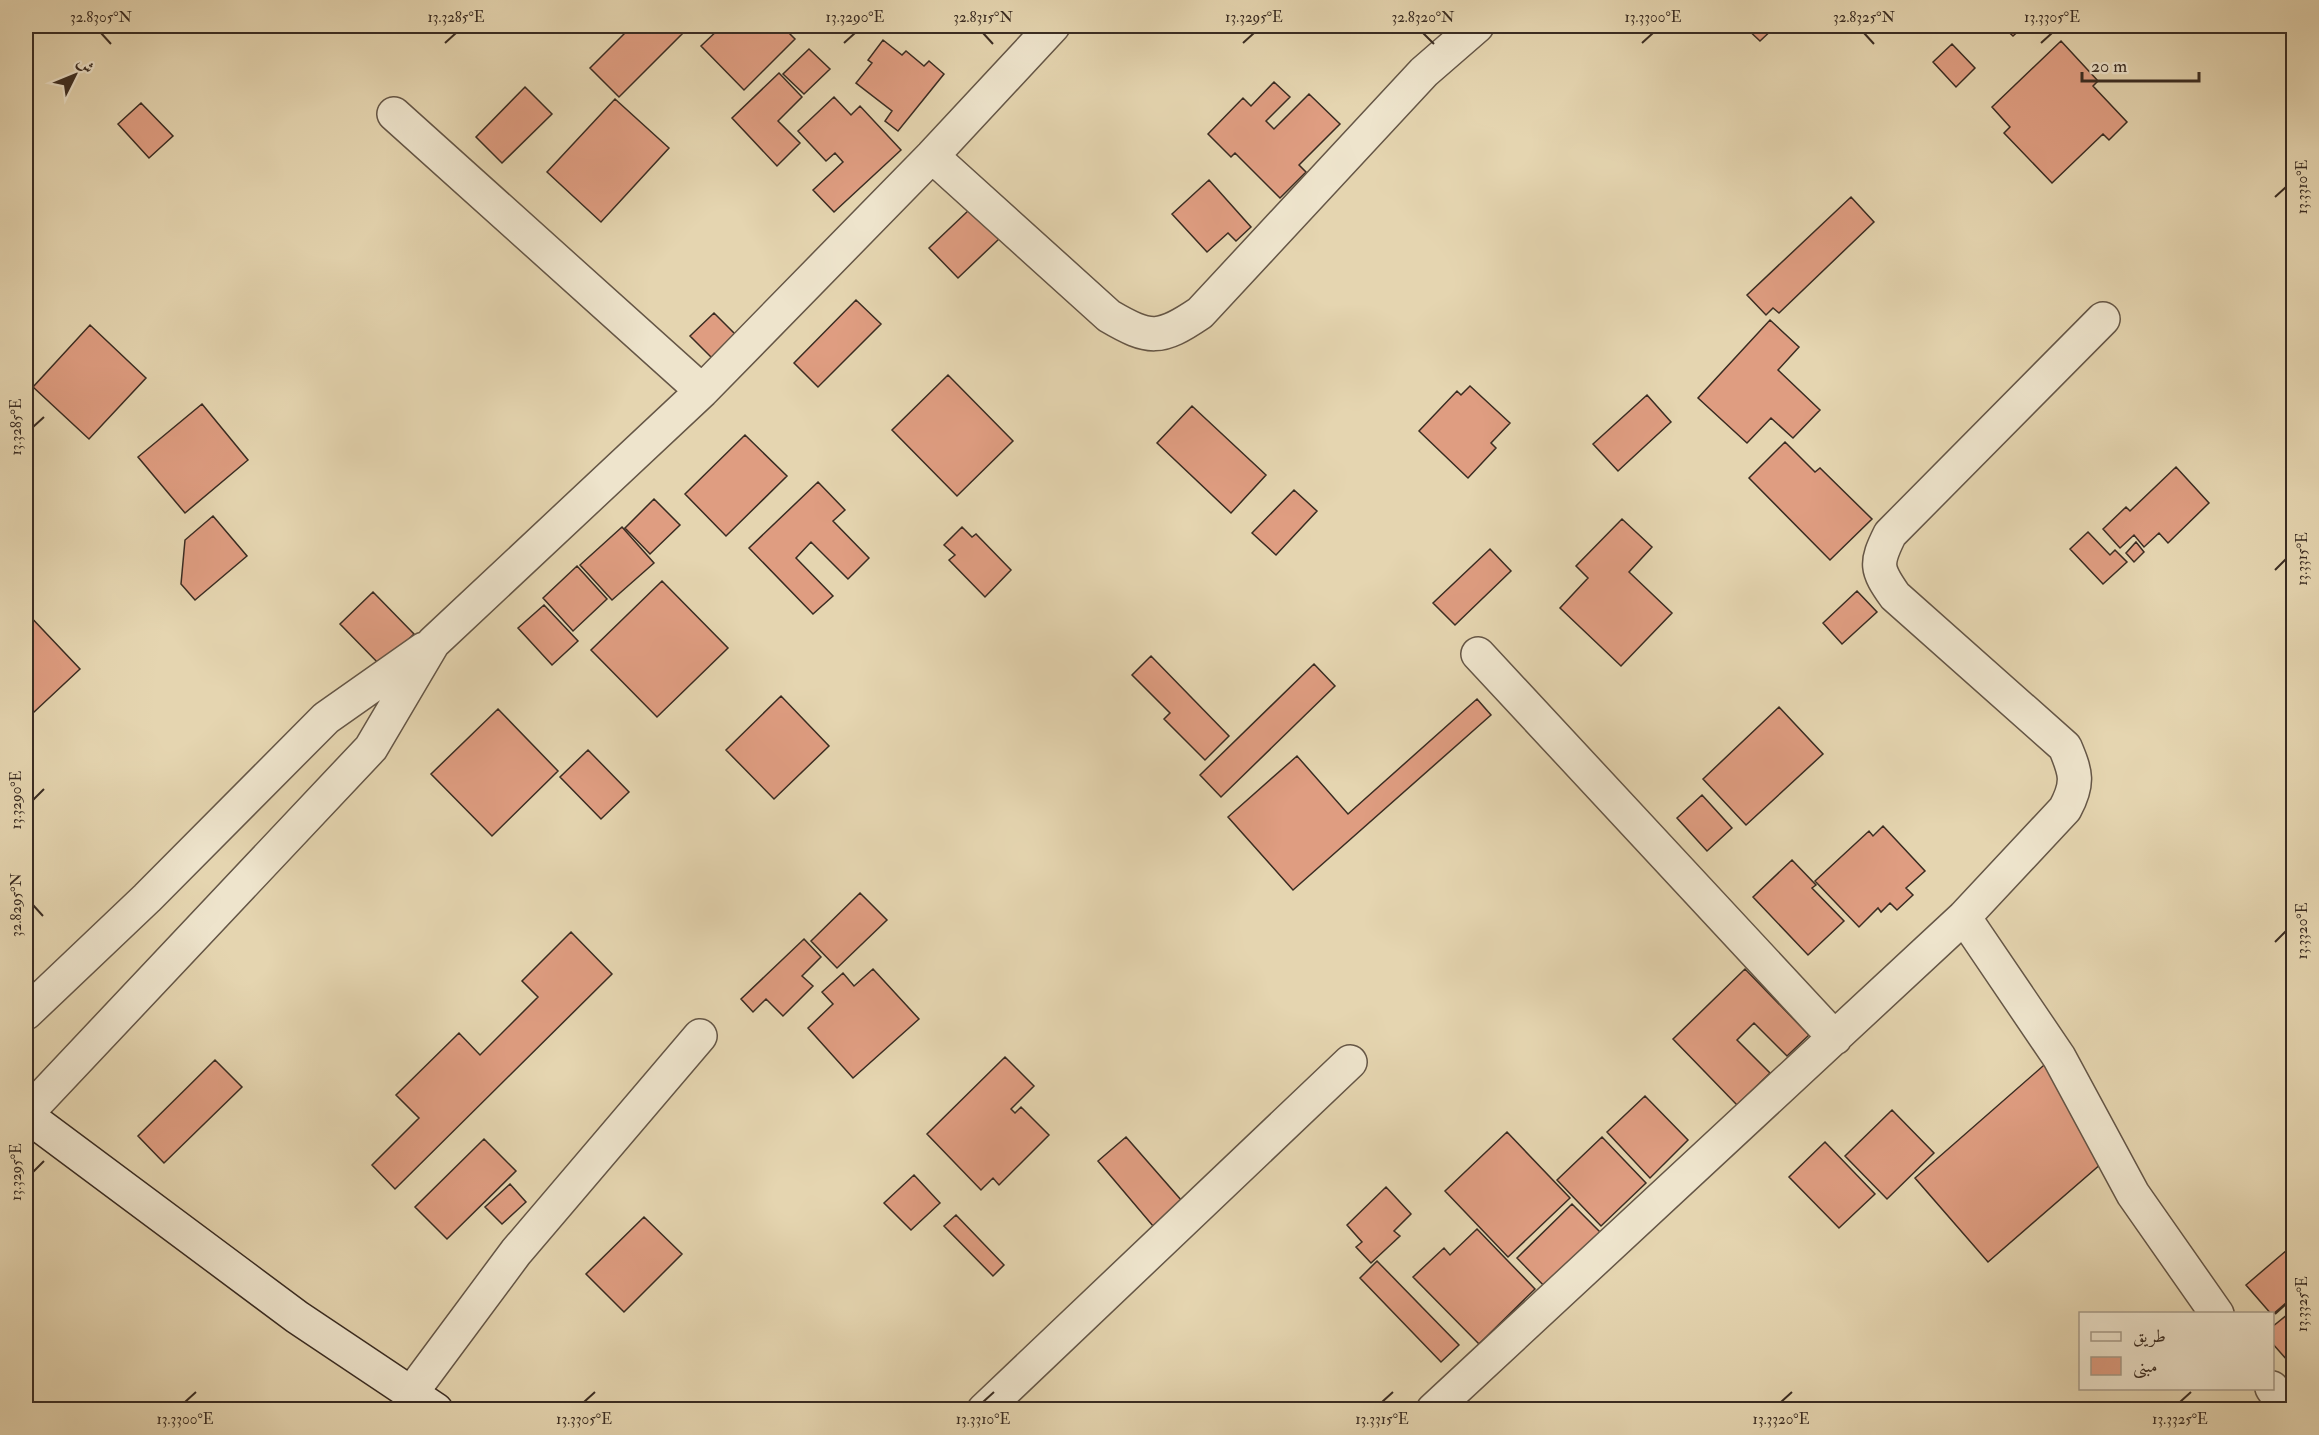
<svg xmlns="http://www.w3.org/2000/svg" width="2319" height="1435" viewBox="0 0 2319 1435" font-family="'IM FELL Double Pica',Amiri,serif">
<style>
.building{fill:#df9d81;stroke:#3a2c22;stroke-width:1.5}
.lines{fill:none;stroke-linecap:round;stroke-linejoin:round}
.street-casing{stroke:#655646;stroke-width:36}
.secondary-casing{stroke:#3a2c22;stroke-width:36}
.street{stroke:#eee4cc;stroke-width:33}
.secondary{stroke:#eee4cc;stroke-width:33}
.ticks{fill:none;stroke:#3a2c22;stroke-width:2}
.neatline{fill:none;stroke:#3a2c22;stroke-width:2}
.ticks-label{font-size:15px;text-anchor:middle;fill:#3a2c22}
</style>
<rect width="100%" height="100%" fill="#e5d5b0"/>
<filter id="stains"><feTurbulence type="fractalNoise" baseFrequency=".00333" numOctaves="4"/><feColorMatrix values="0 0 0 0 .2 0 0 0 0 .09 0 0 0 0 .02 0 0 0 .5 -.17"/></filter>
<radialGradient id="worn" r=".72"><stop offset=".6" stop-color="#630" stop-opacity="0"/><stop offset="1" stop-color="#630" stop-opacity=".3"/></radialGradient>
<!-- building -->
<path class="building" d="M632 26H673L682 34 619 97 590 68Z
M722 26H782L795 39 744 90 701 46Z
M1744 26H1776L1760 41Z
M2002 26H2024L2013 36Z
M883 40 902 55 906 51 924 66 929 61 944 74 898 131 885 121 892 111 856 83 872 63 868 60Z
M2061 41 2098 81 2093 86 2127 122 2109 140 2103 134 2052 183 2004 133 2010 127 1992 107Z
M1952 44 1975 68 1956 87 1933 62Z
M809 49 830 69 804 94 783 74Z
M779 73 802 97 778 121 800 143 777 166 732 118Z
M1274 82 1290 97 1266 121 1274 129 1309 94 1340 124 1299 165 1306 172 1280 198 1235 153 1231 157 1208 134 1243 98 1251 106Z
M525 87 552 114 502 163 476 137Z
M834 97 851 115 860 106 901 150 834 212 813 190 843 162 835 153 826 161 798 131Z
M615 99 669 148 601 222 547 172Z
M141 103 173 136 149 158 118 124Z
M1209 180 1251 227 1236 241 1228 233 1207 252 1172 214Z
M1851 197 1874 222 1779 313 1773 308 1766 315 1747 295Z
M970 209 999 239 958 278 929 248Z
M856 300 881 324 818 387 794 363Z
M714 313 738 337 715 361 690 336Z
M1770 320 1799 347 1778 370 1820 410 1793 438 1771 418 1747 443 1698 398Z
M90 325 146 378 89 439 33 387Z
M948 375 1013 441 957 496 892 430Z
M1470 386 1510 423 1491 443 1496 448 1468 478 1419 431 1457 391 1461 395Z
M1647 395 1671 422 1618 471 1593 444Z
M202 404 248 460 185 513 138 457Z
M1192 406 1266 475 1231 513 1157 443Z
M745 435 787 476 726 536 685 494Z
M1785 442 1815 472 1820 468 1872 519 1830 560 1749 478Z
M2176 467 2209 503 2168 543 2159 533 2144 547 2134 535 2120 548 2103 529 2126 507 2130 511Z
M818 482 845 510 833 521 869 558 848 579 811 542 796 558 833 596 813 614 749 548Z
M1294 490 1317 511 1276 555 1252 533Z
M654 499 680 525 650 554 625 528Z
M213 516 247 556 195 600 181 584 185 540Z
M1622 519 1652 547 1629 572 1672 613 1621 666 1560 608 1588 578 1576 566Z
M622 527 654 563 612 600 580 565Z
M962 527 972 537 976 534 1011 570 985 597 949 560 955 555 944 545Z
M2088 532 2110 555 2115 550 2127 562 2103 584 2070 549Z
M2136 542 2144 552 2134 562 2126 553Z
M1490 549 1511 571 1455 625 1433 603Z
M577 566 607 599 573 631 543 598Z
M662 581 728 648 657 717 591 650Z
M1857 591 1877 612 1842 644 1823 623Z
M373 592 414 634 381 666 340 624Z
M544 605 578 641 552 665 518 628Z
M26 612 80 669 33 713 26 705Z
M1151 656 1229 736 1205 760 1164 719 1170 713 1132 675Z
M1314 664 1335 686 1221 797 1200 775Z
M781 696 829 746 774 799 726 750Z
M1477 699 1491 715 1293 890 1228 817 1297 756 1348 814Z
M1779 707 1823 754 1746 825 1703 779Z
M498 709 558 771 492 836 431 774Z
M588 750 629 792 601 819 560 777Z
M1702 795 1732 828 1707 851 1677 818Z
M1883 826 1925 871 1906 888 1913 895 1897 910 1890 903 1881 912 1878 908 1859 927 1815 881 1869 831 1873 836Z
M1792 860 1816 885 1812 888 1844 921 1808 955 1753 897Z
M860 893 887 920 837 968 811 941Z
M571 932 612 974 395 1189 372 1165 419 1118 396 1095 459 1033 480 1055 538 997 522 981Z
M804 939 821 957 802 976 813 986 783 1016 766 999 753 1012 741 999Z
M873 969 919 1019 853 1078 808 1028 833 1004 822 992 843 973 854 986Z
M1745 969 1809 1035 1787 1056 1754 1023 1737 1040 1770 1073 1737 1105 1673 1039Z
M1005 1057 1034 1086 1011 1109 1015 1113 1021 1107 1049 1135 999 1185 993 1178 981 1190 927 1134Z
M2051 1059 2124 1144 1988 1262 1915 1178Z
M215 1060 242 1087 164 1163 138 1136Z
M1645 1096 1688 1140 1650 1178 1607 1132Z
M1892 1110 1934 1153 1887 1199 1845 1156Z
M1507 1132 1570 1198 1508 1257 1445 1191Z
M1126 1137 1182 1201 1153 1226 1098 1161Z
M1602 1137 1646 1183 1601 1226 1557 1180Z
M484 1139 516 1171 447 1239 415 1207Z
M1825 1142 1875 1194 1839 1228 1789 1177Z
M914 1175 940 1203 911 1230 884 1203Z
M510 1184 526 1202 502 1224 485 1207Z
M1386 1187 1411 1214 1394 1231 1400 1236 1371 1263 1356 1247 1362 1242 1347 1225Z
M1572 1204 1605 1237 1549 1291 1517 1258Z
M956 1215 1004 1265 993 1276 944 1226Z
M644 1217 682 1254 624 1312 586 1274Z
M1477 1229 1535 1289 1479 1344 1413 1277 1444 1248 1450 1255Z
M2294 1244V1296L2272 1315 2246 1285Z
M1377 1261 1459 1345 1441 1362 1360 1278Z
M2294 1309V1368L2272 1343V1327Z"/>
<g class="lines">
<defs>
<path id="street" d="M394 114 702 391
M932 156 1109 316C1150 340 1160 340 1200 313L1424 72 1477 26
M1478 654 1835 1038
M1964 917 2059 1057 2133 1194 2217 1314
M26 1013 147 898 326 718 424 649
M26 1114 371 748 433 643 702 391 932 156 1053 26
M2272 1388 2287 1410
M412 1392 516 1252 700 1036
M984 1410 1350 1062
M1433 1410 1964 917 2065 809C2079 783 2076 773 2065 747L1895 596C1876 569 1875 564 1890 534L2103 319"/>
<path id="secondary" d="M26 1115 297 1317 436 1410"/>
</defs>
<!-- street casing -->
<use href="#street" class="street-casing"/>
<!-- secondary casing -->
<use href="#secondary" class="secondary-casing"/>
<!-- street -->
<use href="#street" class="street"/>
<!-- secondary -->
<use href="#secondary" class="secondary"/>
</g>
<!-- ticks -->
<path class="ticks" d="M101 33 111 44M983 33 993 44M1423 33 1434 44M1864 33 1874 44M445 43 456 33M844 43 855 33M1243 43 1254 33M1642 43 1653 33M2041 43 2052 33M2275 197 2286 187M33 427 44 417M2275 570 2286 559M33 800 44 789M33 905 43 916M2275 942 2286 931M33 1172 44 1161M2275 1314 2286 1304M185 1402 196 1392M584 1402 595 1392M983 1402 994 1392M1382 1402 1393 1392M1781 1402 1792 1392M2180 1402 2191 1392"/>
<!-- margin -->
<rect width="2319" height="1435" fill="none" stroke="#e5d5b0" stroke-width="66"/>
<!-- legend -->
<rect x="2079" y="1312" width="195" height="78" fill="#eee4cc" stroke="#a69a88" stroke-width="1.5"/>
<rect x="2091" y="1332" width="30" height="9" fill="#eee4cc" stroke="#a69a88" stroke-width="1.5"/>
<text x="2133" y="1342" font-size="18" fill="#3a2c22">طريق</text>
<rect x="2091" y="1357" width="30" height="18" fill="#df9d81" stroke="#a69a88" stroke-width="1.5"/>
<text x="2133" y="1372" font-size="18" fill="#3a2c22">مبنى</text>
<!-- north arrow -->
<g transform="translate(75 75) rotate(47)" stroke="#eee4cc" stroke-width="4.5" paint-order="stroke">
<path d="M0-4.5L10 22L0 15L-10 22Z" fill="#3a2c22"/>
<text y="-9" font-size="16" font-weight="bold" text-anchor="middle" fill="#3a2c22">ش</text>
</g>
<!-- scale -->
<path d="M2082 72v9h117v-9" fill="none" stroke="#3a2c22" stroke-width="3"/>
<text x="2091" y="72" font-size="18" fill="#3a2c22" stroke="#eee4cc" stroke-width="4.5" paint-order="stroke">20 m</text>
<rect x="33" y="33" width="2253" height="1369" class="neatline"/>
<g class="ticks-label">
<text x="101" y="22">32.8305°N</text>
<text x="456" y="22">13.3285°E</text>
<text x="855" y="22">13.3290°E</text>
<text x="983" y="22">32.8315°N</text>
<text x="1254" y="22">13.3295°E</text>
<text x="1423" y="22">32.8320°N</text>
<text x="1653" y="22">13.3300°E</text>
<text x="1864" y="22">32.8325°N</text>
<text x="2052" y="22">13.3305°E</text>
<text transform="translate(2302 187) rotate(-90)" y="5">13.3310°E</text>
<text transform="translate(16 427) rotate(-90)" y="5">13.3285°E</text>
<text transform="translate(2302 559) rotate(-90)" y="5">13.3315°E</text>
<text transform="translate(16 800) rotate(-90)" y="5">13.3290°E</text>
<text transform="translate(16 905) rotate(-90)" y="5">32.8295°N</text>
<text transform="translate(2302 931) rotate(-90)" y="5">13.3320°E</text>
<text transform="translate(16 1172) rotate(-90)" y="5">13.3295°E</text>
<text transform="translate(2302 1304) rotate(-90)" y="5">13.3325°E</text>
<text x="185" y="1424">13.3300°E</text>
<text x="584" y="1424">13.3305°E</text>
<text x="983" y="1424">13.3310°E</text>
<text x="1382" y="1424">13.3315°E</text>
<text x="1781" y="1424">13.3320°E</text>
<text x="2180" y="1424">13.3325°E</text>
</g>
<rect width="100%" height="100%" filter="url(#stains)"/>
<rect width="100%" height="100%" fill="url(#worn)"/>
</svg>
